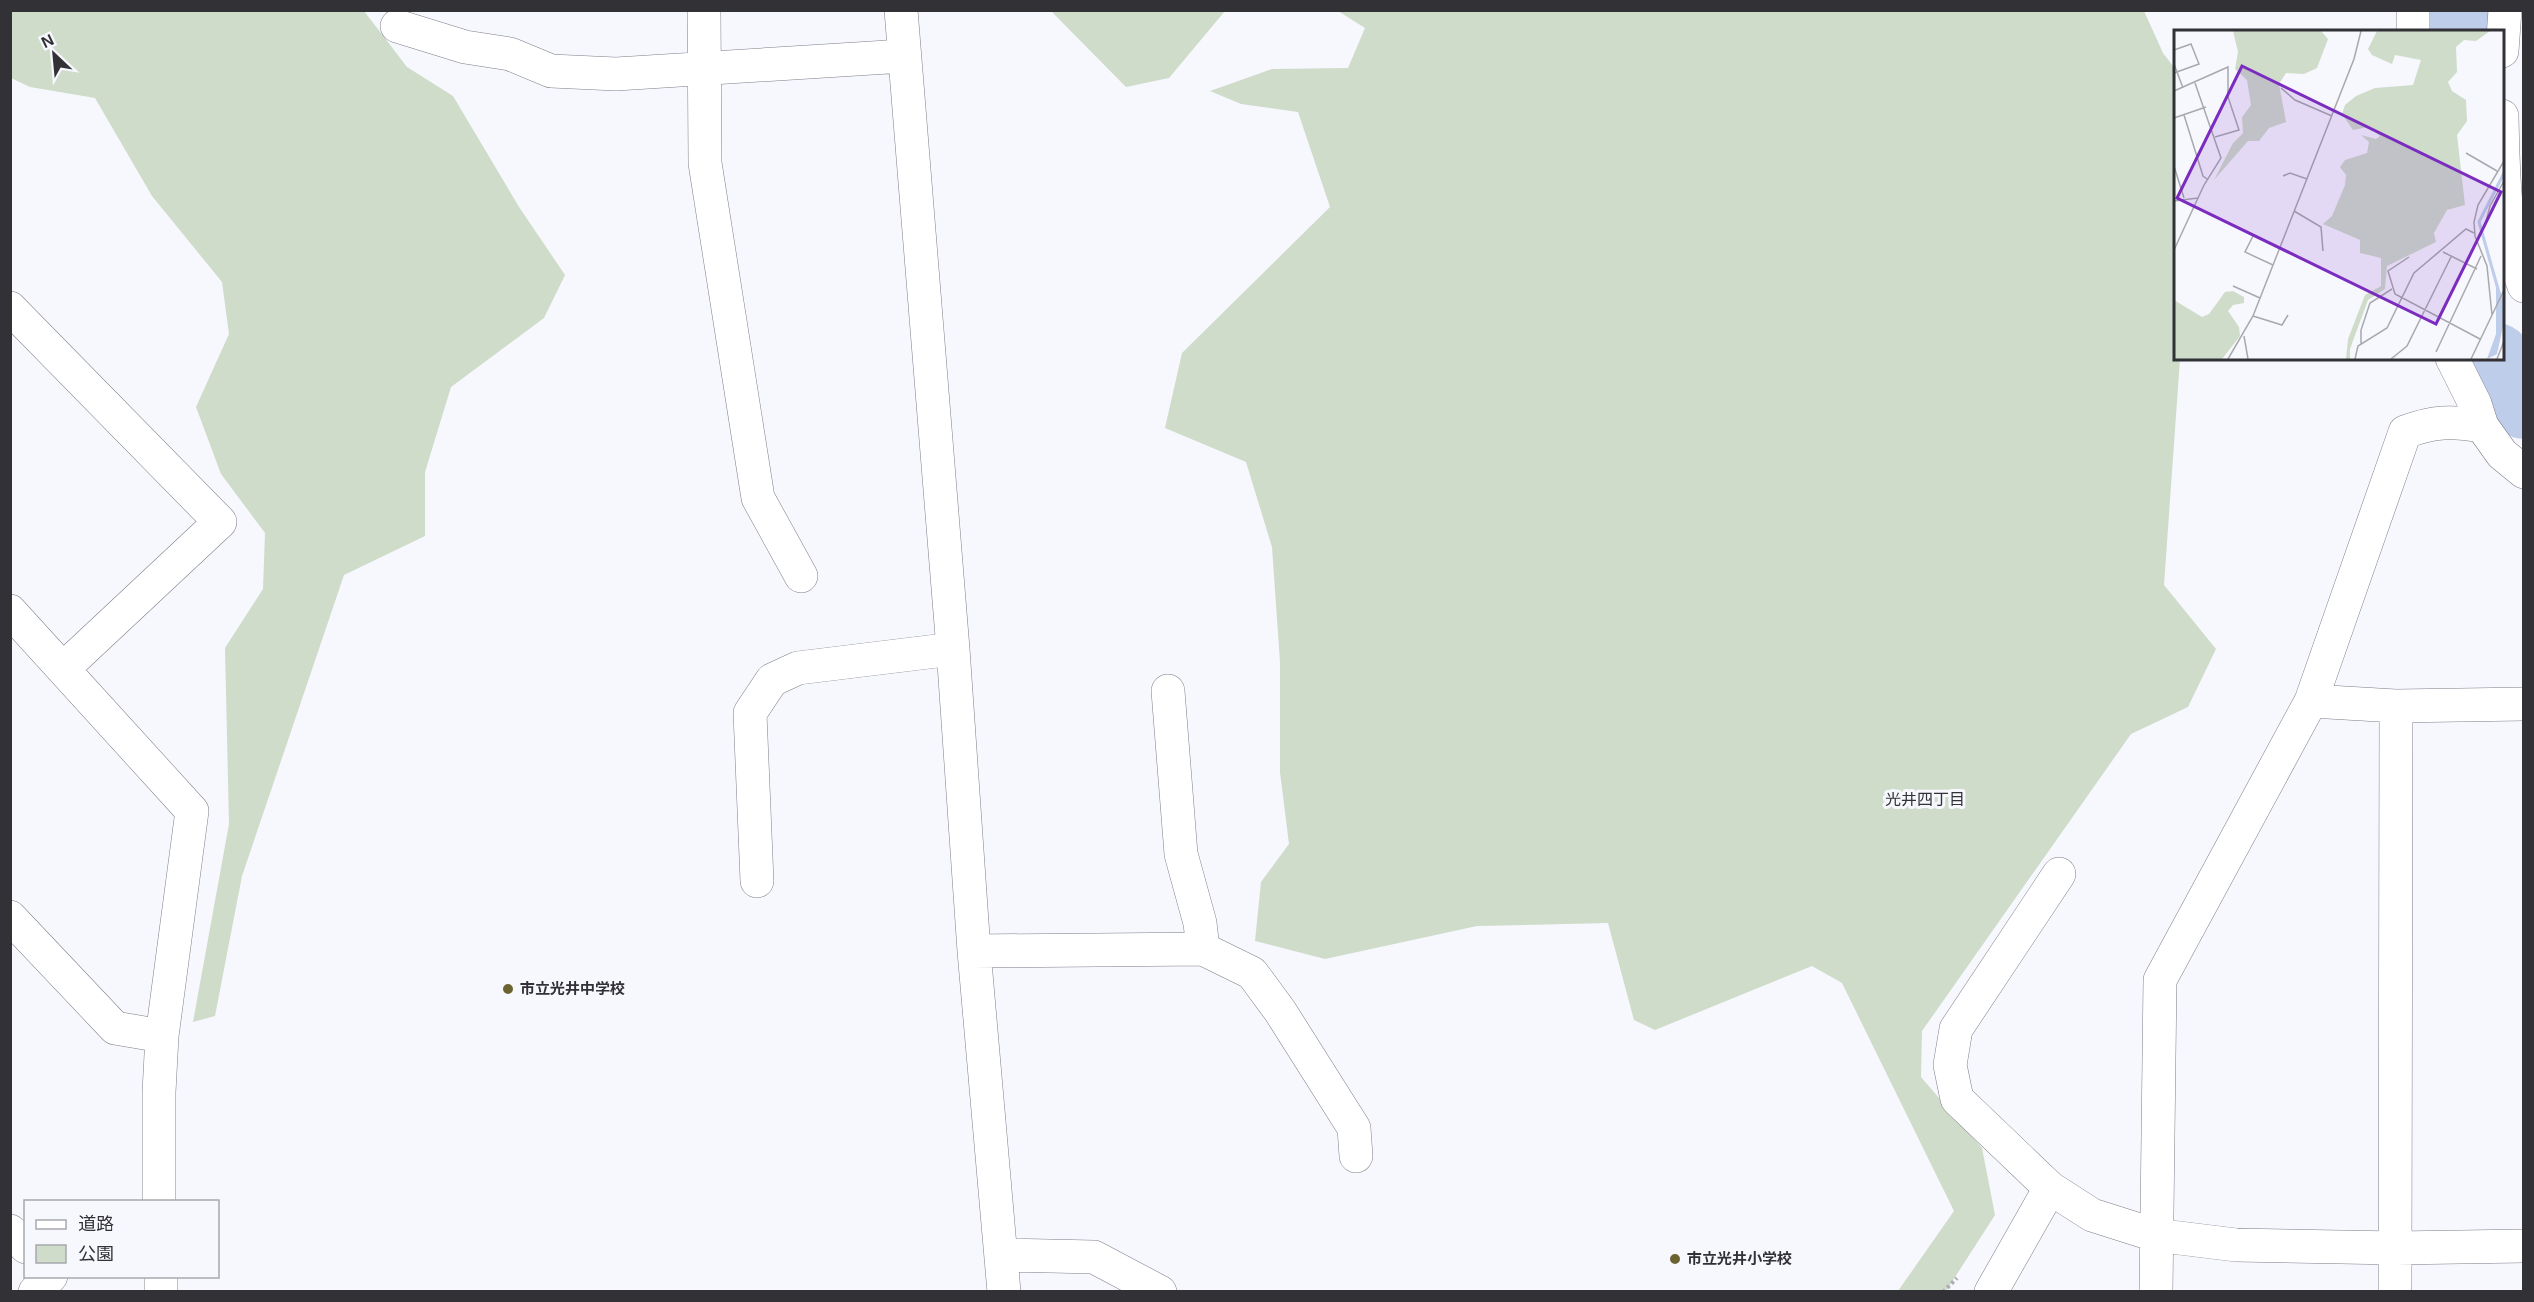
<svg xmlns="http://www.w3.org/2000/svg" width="2534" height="1302" viewBox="0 0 2534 1302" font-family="Helvetica,'Noto Sans JP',sans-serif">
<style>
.green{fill:#cedcc9}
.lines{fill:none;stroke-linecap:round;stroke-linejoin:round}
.river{stroke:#becde9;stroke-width:70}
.minor-casing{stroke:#7e7e88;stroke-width:34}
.path{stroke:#adadb3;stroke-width:4;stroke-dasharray:3 3;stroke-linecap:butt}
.minor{stroke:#fff;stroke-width:33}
.poi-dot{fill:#6b6431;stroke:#f7f7fe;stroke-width:2}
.labels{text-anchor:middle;stroke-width:6;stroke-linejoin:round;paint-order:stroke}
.poi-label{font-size:15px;font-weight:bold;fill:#313136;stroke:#f7f7fe;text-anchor:start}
.neighbourhood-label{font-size:16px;fill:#313136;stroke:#f7f7fe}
.inset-river{fill:none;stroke:#becde9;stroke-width:3}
.inset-road{fill:none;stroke:#a8a8ae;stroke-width:1.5}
.view{fill:#7b2cbf;fill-opacity:0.15;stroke:#7b2cbf;stroke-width:3}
.inset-edge{fill:none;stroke:#313136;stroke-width:3}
</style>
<rect width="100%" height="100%" fill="#f7f7fe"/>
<!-- green -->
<path class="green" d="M11 10 364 11 407 67 453 96 519 207 565 275 544 318 451 387 425 472V536L344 575 242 876 215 1016 193 1022 229 824 225 648 263 589 265 533 221 474 196 407 229 334 222 282 152 196 95 98 30 87 11 78Z
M1051 11H1225L1169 78 1126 87Z
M1338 11H2144L2163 53 2176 70V358L2180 359 2164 585 2216 649 2188 707 2131 734 1922 1031 1921 1077 1982 1148 1995 1215 1946 1291H1898L1954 1211 1842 983 1812 966 1655 1030 1634 1020 1608 923 1477 926 1325 959 1255 941 1261 882 1289 844 1280 772V662L1272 547 1246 462 1165 428 1182 353 1330 207 1298 112 1241 104 1210 91 1272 69 1348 68 1365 28Z"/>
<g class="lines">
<!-- river -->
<path class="river" d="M2462 32 2463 10
M2496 358 2517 398 2524 404"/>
<defs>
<path id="minor" d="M704 10 705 163 758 498 801 576
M901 10 953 649 974 951 1004 1292
M397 26 465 47 510 54 551 71 616 74 904 56
M2413 32V10
M2502 51 2505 10
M2502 116C2503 170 2504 236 2524 286
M10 308 220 522 64 668
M2452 358 2475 404 2482 426 2502 454 2524 472
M10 611 192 811 162 1036 159 1092V1202
M1168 691 1181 854 1200 923 1203 949
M2311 701 2396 706 2524 704
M2059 874 1956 1029 1950 1065 1957 1099 2050 1188 2092 1215 2155 1235 2236 1245 2396 1248 2524 1246
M757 881 750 713 772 680 798 668 953 649
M10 917 115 1028 162 1036
M974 951 1203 949 1252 973 1280 1011 1354 1128 1356 1156
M10 1231 26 1247
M1001 1255 1094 1257 1160 1292
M161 1276V1292
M35 1292 51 1276
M1991 1292 2050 1188
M2156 1292 2160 980 2311 701 2405 432C2434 421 2452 421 2482 426
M2395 1292 2396 706"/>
</defs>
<!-- minor casing -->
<use href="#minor" class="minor-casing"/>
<!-- path -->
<path class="path" d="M1943 1292 1957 1278"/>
<!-- minor -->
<use href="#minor" class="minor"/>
</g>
<!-- markers -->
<g class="poi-dot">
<circle cx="508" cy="989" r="6"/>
<circle cx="1675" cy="1259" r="6"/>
</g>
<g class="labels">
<!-- poi labels -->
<g class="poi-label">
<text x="520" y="994">市立光井中学校</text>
<text x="1687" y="1264">市立光井小学校</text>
</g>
<!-- neighbourhood labels -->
<g class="neighbourhood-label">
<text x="1925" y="805">光井四丁目</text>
</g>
</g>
<!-- overview -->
<g transform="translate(2174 30)">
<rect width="330" height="330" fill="#f7f7fe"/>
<path d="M59 1H147L154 9 143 38 130 44 112 43 105 54 112 92 95 98 85 111H74L40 150 59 113 69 103 68 87 77 75 73 50 61 39 64 22ZM203 1H316L302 11 290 10 282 17 283 42 274 52 278 61 292 70 293 91 283 105 291 175 273 180 260 203 262 212 213 236 211 259 194 270 176 319V329H172L174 309 191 265 207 256V228L186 223V210L149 194 158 186 171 155 172 145 166 137 171 130 193 123 195 112 187 105 202 109 206 106 194 97 179 100 168 84 171 75 182 66 201 58 239 55 247 30 221 25 218 34 198 25 194 19ZM59 261 70 267V273L59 275 54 281 65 297 66 306 48 329H0V270L28 287 35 284 51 262Z" fill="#cedcc9"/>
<path d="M322 250 330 271V292L323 324 313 329 322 304Z" fill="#becde9"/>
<path class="inset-river" d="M324 259 305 192 330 143"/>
<path class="inset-road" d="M0 20 17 14 25 34 0 43M330 20V58M0 34 9 58M107 58 121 70 158 86M0 61 54 37V67L65 100 41 107M10 85 29 146 33 149M0 88 32 77M292 123 323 141M0 136 10 168M109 146 116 143 133 149M0 171 24 168M120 181 147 197 149 221M311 195 316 176 330 151M79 206 71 222 99 235M0 220 30 155 47 128 21 53M269 222 303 239M235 227 214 241 221 264 306 309M59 256 86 268M318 285 313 236 301 206 300 192 304 175 330 131M79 286 108 295 114 285M70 306 74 329M187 315V300L196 273 218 259M262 322 307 226M54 329 79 286 180 29 187 1M181 329 184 316 213 298 240 243 292 199 300 203M217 329 233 316 277 227M297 329 330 260M323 329 330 311"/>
<path class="view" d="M68 36 327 162 262 294 3 168Z"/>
<rect width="330" height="330" class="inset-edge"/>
</g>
<!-- border -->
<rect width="2534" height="1302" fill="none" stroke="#313136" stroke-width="24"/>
<!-- legend -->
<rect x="24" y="1200" width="195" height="78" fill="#f7f7fe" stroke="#a8a8ae" stroke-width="1.5"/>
<rect x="36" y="1220" width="30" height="9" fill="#ffffff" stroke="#a8a8ae" stroke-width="1.5"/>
<text x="78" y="1230" font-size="18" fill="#313136">道路</text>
<rect x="36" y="1245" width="30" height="18" fill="#cedcc9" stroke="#a8a8ae" stroke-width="1.5"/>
<text x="78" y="1260" font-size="18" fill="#313136">公園</text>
<!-- north arrow -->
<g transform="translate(54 54) rotate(334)" stroke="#f7f7fe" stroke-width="4.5" paint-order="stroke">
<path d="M0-4.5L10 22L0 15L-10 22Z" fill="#313136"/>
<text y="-9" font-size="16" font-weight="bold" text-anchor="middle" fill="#313136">N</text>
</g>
</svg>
